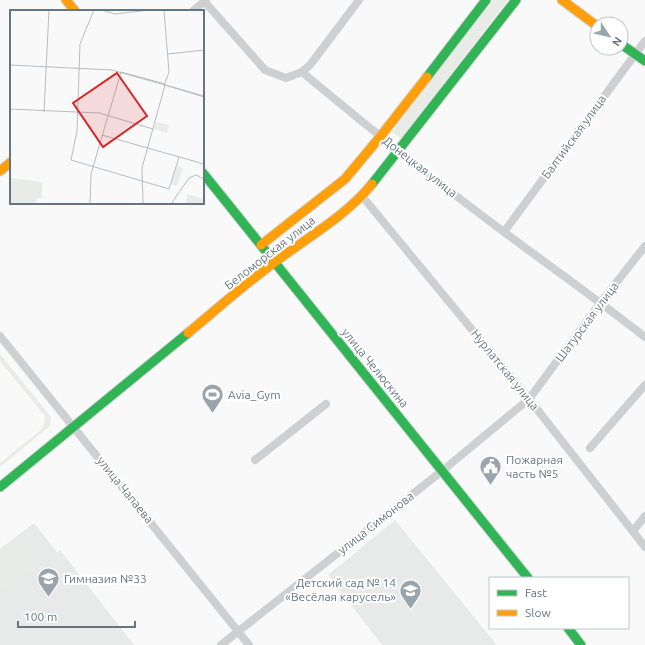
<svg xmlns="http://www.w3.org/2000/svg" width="645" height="645" viewBox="0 0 645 645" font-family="Ubuntu,sans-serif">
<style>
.built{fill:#e8e9e9}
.green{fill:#e8ebe6}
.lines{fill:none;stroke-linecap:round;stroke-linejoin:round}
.fast-casing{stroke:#d5d6d7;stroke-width:11}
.slow-casing{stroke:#d5d6d7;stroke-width:11}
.street{stroke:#cecfd0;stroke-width:8}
.fast{stroke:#30b455;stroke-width:9}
.slow{stroke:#ff9f0a;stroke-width:9}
.labels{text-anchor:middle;stroke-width:4;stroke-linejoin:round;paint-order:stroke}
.street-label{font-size:12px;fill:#657683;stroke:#fff}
.poi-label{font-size:12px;fill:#657683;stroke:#fff;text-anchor:start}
.inset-road{fill:none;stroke:#b5bdc3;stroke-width:1}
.view{fill:#d62828;fill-opacity:0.15;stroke:#d62828;stroke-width:2}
.inset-edge{fill:none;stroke:#657683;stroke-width:2}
</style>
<rect width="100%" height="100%" fill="#f9f9f9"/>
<!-- built -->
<path class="built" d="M395 520 496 644 494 645H382L328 575Z
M34 523 57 552 60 550 134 645H0V549Z"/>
<!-- green -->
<path class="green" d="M492 0H508L401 138 392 132Z
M0 354 51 417 50 426 0 467V463L43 428 45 416 0 361Z
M12 542 32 567 0 593V551Z"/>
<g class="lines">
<defs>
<path id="fast" d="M621 44 645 61
M427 77 486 0
M203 173 528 578
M372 184 516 0
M0 487 188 333
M568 628 581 645"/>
<path id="slow" d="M66 0 75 11
M562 0 597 26
M0 171 11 162
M261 245 345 179 380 137 427 77
M188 333C217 309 245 284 275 262 308 237 346 216 372 184"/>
</defs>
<!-- fast casing -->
<use href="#fast" class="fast-casing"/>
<!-- slow casing -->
<use href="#slow" class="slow-casing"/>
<!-- street -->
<path class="street" d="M204 1 265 70 286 78 302 72C368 127 435 181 504 232 551 267 599 301 645 337
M193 11 206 0
M302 72 310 65 359 0
M362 196 529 399 645 547
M504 232 645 41
M0 336 249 645
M590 448 645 385
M255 460 326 404
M633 531 645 516
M221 645 442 471 529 399 601 302 645 246"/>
<!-- fast -->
<use href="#fast" class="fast"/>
<!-- slow -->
<use href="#slow" class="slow"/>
</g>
<!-- icons -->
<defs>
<symbol id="stadium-pin" viewBox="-11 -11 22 30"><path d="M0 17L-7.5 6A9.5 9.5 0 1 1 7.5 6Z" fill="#99a4ac" stroke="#fff"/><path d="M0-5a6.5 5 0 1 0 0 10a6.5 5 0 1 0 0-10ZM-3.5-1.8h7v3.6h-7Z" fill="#fff"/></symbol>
<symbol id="civic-pin" viewBox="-11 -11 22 30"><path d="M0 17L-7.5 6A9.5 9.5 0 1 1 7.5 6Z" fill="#99a4ac" stroke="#fff"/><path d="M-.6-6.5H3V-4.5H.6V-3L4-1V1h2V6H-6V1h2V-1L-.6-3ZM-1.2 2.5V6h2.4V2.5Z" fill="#fff"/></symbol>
<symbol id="school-pin" viewBox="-11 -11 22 30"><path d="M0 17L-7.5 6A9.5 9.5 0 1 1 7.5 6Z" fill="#99a4ac" stroke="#fff"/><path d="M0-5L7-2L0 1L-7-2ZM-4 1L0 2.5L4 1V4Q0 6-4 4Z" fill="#fff"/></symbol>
</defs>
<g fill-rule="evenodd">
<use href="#stadium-pin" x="200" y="382" width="25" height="34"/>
<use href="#civic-pin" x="478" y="454" width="25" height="34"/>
<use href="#school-pin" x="36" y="566" width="25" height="34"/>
<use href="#school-pin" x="398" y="578" width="25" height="34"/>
</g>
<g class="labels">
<!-- street labels -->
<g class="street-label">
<text transform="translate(574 137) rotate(-54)" y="4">Балтийская улица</text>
<text transform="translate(420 167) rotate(38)" y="4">Донецкая улица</text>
<text transform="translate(270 253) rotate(-38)" y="4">Беломорская улица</text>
<text transform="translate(587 322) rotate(-53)" y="4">Шатурская улица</text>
<text transform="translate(375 368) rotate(51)" y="4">улица Челюскина</text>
<text transform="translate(505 370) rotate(51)" y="4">Нурлатская улица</text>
<text transform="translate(125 490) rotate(51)" y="4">улица Чапаева</text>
<text transform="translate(376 523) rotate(-38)" y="4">улица Симонова</text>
</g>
<!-- poi labels -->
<g class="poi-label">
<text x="228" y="399">Avia_Gym</text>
<text x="506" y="464">Пожарная<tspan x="506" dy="14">часть №5</tspan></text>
<text x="64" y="583">Гимназия №33</text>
<text x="396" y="587" text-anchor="end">Детский сад № 14<tspan x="396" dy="14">«Весёлая карусель»</tspan></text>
</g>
</g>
<!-- overview -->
<g transform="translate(10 10)">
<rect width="194" height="194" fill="#f9f9f9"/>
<path d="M146 112 159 115 157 123 144 119ZM167 156 173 158 167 176 161 174ZM0 168 32 172V188H27L25 194H0ZM177 184 194 189V194H176Z" fill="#e8ebe6"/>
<path class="inset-road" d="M84 0 70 34 67 121 61 150 159 179 169 147M92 0 105 4 139 0M154 0 159 62 154 76M158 44 194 40M0 55 102 60 194 86M155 75 194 87M0 99 89 103 143 119M34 102 39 0M98 106 111 62 155 74M92 125 194 154M80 194 81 164 98 106M133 194 132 158 155 75M161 194 179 168 186 165 194 169"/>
<path class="view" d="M107 63 137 106 93 137 63 93Z"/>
<rect width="194" height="194" class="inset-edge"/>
</g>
<!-- legend -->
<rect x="489" y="577" width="140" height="52" fill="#ffffff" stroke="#c1c8cd"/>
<rect x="497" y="590" width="20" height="6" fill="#30b455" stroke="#c1c8cd"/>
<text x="525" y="597" font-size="12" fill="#657683">Fast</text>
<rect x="497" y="610" width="20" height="6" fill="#ff9f0a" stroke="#c1c8cd"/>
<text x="525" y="617" font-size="12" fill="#657683">Slow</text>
<!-- north arrow -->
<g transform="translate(609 36) rotate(125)"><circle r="19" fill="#ffffff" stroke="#c1c8cd"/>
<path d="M0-3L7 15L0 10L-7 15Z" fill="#99a4ac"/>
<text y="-6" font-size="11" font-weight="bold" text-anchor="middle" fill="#657683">N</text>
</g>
<!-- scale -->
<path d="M18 621v6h117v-6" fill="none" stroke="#657683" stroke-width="2"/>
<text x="24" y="621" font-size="12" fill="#657683" stroke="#ffffff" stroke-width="3" paint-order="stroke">100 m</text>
</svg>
